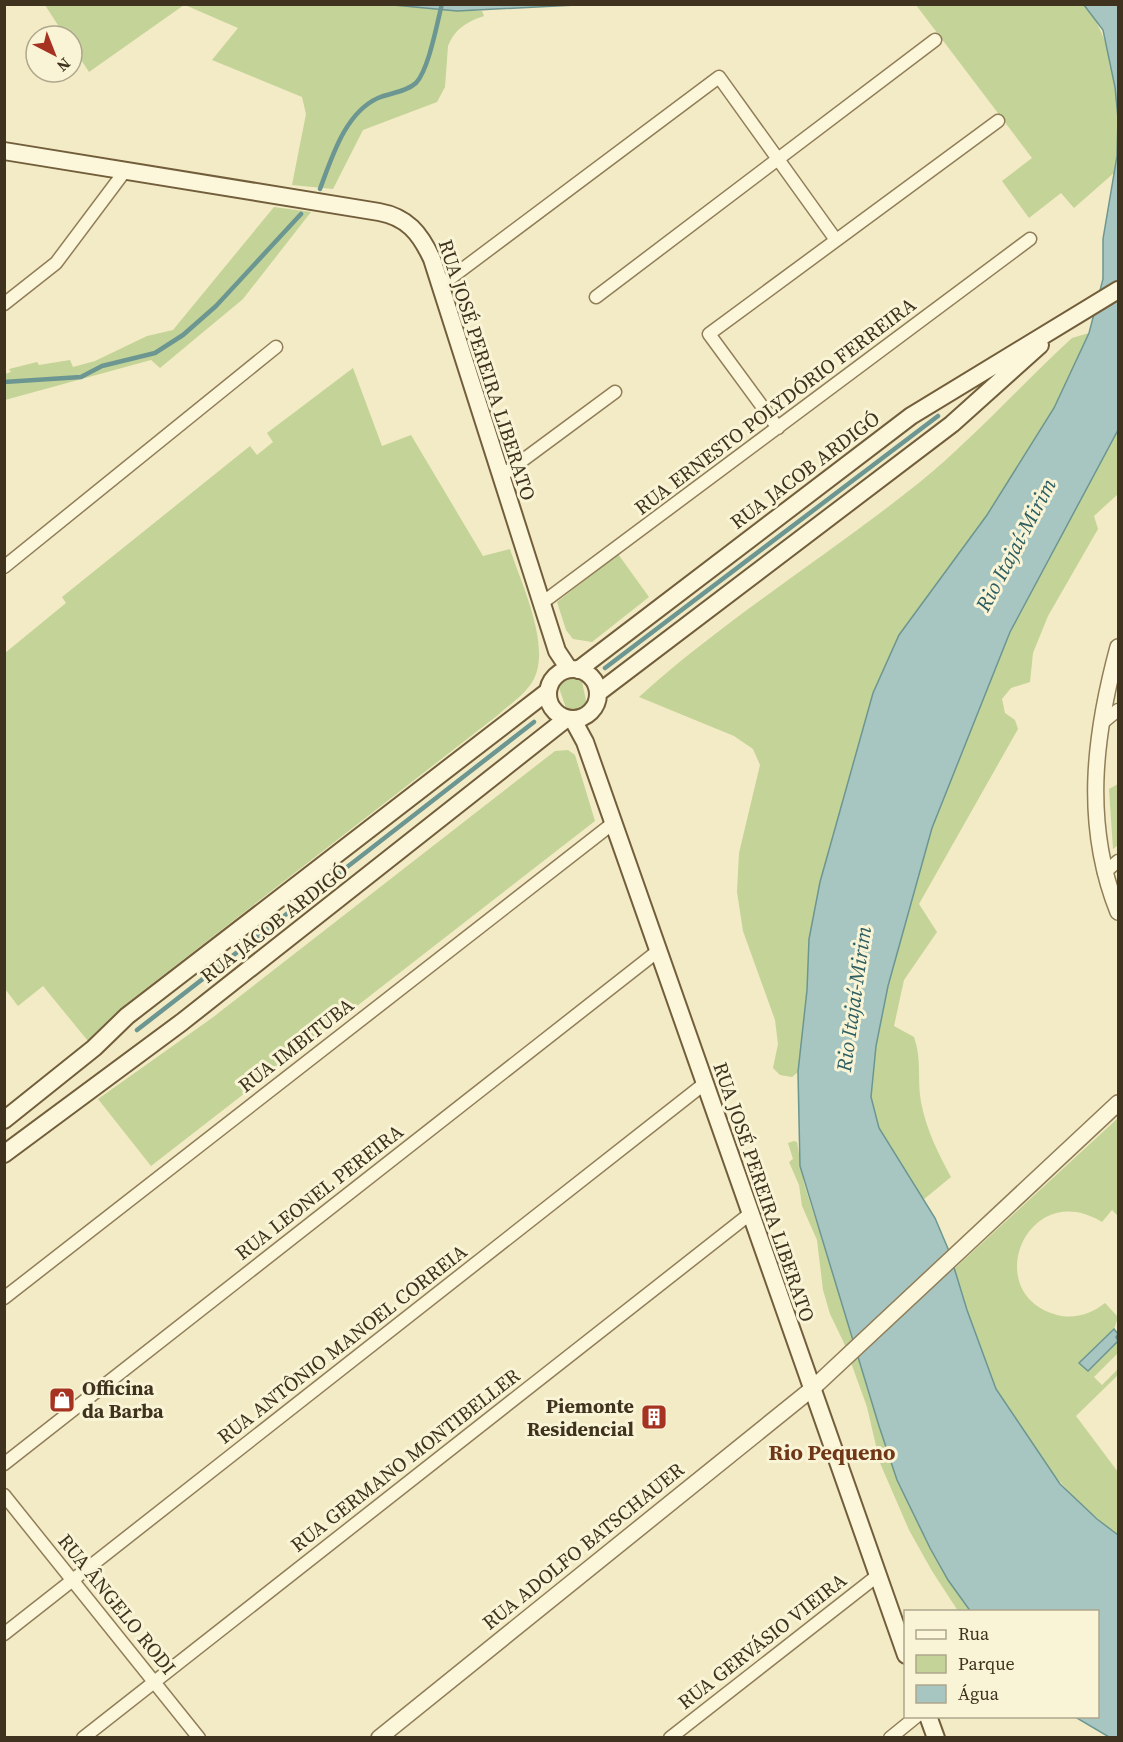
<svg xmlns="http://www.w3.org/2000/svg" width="1123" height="1742" viewBox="0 0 1123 1742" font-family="'Source Serif 4',serif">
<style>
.green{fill:#c4d397}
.water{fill:#a7c6c1;stroke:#6c9691;stroke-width:1.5}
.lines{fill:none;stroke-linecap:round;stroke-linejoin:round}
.stream{stroke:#6c9691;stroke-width:4.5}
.minor-casing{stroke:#907e58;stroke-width:15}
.tertiary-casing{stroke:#907e58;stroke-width:18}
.secondary-casing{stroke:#725e3b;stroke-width:20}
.minor{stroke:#fcf6da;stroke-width:12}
.tertiary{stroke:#fcf6da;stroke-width:15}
.secondary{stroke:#fcf6da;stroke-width:16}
.labels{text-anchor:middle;stroke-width:6;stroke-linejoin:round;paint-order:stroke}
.street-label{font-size:20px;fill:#3f321e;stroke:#f9f4d6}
.poi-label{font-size:20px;font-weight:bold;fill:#3f321e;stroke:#f9f4d6;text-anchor:start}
.water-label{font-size:21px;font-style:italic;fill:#2c5d60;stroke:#f9f4d6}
.quarter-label{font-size:22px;font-weight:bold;fill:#703618;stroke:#f9f4d6}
</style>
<rect width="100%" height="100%" fill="#f3ebc5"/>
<!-- green -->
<path class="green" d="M393 4 441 10 482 11 484 16C466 22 455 29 448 46L445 87 437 102 363 130 333 189 292 185 306 114 302 97 212 60 238 28 185 5Z
M45 5H184L89 72 72 46V36H65Z
M916 5H1085C1119 47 1121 120 1115 172L1074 208 1061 193 1029 218 1002 181 1032 158Z
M274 207 311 212 243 299 160 368 151 360 5 400V374L11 372 9 369 37 362 39 365 70 360 73 367 95 361 147 336 173 330Z
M1089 333 1054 408 987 515 899 635 873 693 820 882 809 939 807 990 798 1072 792 1077 780 1075 773 1068 778 1044 775 1020 743 931 737 892 739 853 760 765 753 749 734 736 639 697C726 618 828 556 920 482 974 438 1021 385 1072 338Z
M353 368 382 446 411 435 483 556 510 549C521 583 551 645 534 679 526 694 510 704 498 715L126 1004 88 1041 43 986 18 1006 5 989V653L66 603 62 597 250 446 257 455 273 442 267 433Z
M1118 430V494L1094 516 1098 529 1048 616 1033 653 1030 682 1011 688 1002 699 1005 713 1015 720 1018 729 919 904 937 932 904 980 894 1026 914 1037C922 1059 917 1080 921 1102 926 1129 938 1153 951 1177L923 1200 879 1128 871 1097 876 1046 888 986 932 828 1010 632Z
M618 554 649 597 592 642 573 639 566 630 557 602Z
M568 674 581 677 588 710 578 716 568 714 557 682Z
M568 750 575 755 595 821 151 1166 98 1099 212 1018 555 751Z
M1118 784V845L1113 849 1109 789Z
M1118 1118V1216L1112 1210 1102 1222C1028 1177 980 1291 1054 1314 1072 1320 1090 1315 1105 1303L1118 1317 1114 1329 1080 1363 1088 1371 1118 1341V1353L1094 1377 1102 1385 1118 1369V1375L1076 1416 1118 1472V1535C1068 1498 1025 1446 996 1390 977 1352 966 1309 954 1269Z
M794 1141 797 1142 804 1183C814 1217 826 1250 837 1283 874 1402 895 1509 971 1611H958L932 1571 909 1530 880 1463 867 1407 844 1343 830 1314 823 1290 817 1240 802 1206 799 1185 789 1162 793 1159 788 1143Z"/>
<!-- water -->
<path class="water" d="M393 5H576L457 11Z
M1084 5H1118V430L1010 632 932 828 888 986 876 1046 871 1097 879 1128 935 1218 949 1251 967 1310 996 1389 1060 1484 1097 1519 1118 1535V1737H1109L1075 1717 1098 1716V1612H971L948 1580 930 1548 897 1480 879 1426 800 1166 798 1072 807 990 809 939 820 882 873 693 899 635 987 515 1054 408 1089 333 1103 279V239L1117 156 1118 118 1115 87 1103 30Z
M1114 1329 1118 1334 1116 1337 1118 1341 1088 1371 1079 1363Z"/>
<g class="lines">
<!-- stream -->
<path class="stream" d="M320 189C332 157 345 113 378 98 390 93 406 92 416 83 429 69 437 23 442 4
M4 382 81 377 102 366 155 353 183 335 216 306 301 214
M605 668 938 416
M137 1030 534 722"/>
<defs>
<path id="minor" d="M440 286 719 77 836 240
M596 297 935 40
M4 304 56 263 125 171
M778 428 709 334 998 121
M500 477 615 392
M4 567 276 347
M542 603 1030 239
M1102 723 1118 710
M1104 873 1118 861
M4 1298 612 824
M4 1464 658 951
M4 1495 199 1738
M4 1634 704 1084
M83 1738 751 1213
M670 1738 877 1576
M890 1738 917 1716"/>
<path id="tertiary" d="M1118 647C1094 736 1083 824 1118 912
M379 1738 813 1388 1118 1103"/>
<path id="secondary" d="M4 151 379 212C407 217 420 233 432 259L557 651 569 669
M548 694a25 25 0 1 1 50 0a25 25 0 1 1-50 0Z
M578 670 911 416 1118 290
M598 693 952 424 1040 345
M573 720 585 742 906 1655
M4 1120 94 1048 127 1016 547 692
M4 1154 182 1022 566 719
M928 1716 936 1738"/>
</defs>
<!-- minor casing -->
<use href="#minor" class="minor-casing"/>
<!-- tertiary casing -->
<use href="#tertiary" class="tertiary-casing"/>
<!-- secondary casing -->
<use href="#secondary" class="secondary-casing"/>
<!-- minor -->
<use href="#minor" class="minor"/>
<!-- tertiary -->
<use href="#tertiary" class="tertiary"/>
<!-- secondary -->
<use href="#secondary" class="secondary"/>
</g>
<!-- icons -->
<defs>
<symbol id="shop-square" viewBox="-11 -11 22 22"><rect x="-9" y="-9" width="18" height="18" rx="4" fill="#a63222" stroke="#f9f4d6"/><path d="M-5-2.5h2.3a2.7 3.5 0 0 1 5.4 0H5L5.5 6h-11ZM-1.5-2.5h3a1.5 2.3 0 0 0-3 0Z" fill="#fff"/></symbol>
<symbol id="building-square" viewBox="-11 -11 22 22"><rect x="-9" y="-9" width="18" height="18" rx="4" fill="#a63222" stroke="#f9f4d6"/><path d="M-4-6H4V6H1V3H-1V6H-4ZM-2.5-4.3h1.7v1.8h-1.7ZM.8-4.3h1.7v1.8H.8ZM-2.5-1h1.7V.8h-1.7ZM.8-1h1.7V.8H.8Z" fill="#fff"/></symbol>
</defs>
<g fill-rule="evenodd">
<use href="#shop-square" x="47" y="1385" width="30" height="30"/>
<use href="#building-square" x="639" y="1402" width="30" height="30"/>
</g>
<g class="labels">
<!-- street labels -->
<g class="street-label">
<text transform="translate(487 370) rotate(72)" y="7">RUA JOSÉ PEREIRA LIBERATO</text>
<text transform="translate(775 406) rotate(-37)" y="7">RUA ERNESTO POLYDÓRIO FERREIRA</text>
<text transform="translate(805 470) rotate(-37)" y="7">RUA JACOB ARDIGÓ</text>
<text transform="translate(274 923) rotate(-38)" y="7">RUA JACOB ARDIGÓ</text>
<text transform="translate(296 1045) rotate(-38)" y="7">RUA IMBITUBA</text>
<text transform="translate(319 1192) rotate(-38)" y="7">RUA LEONEL PEREIRA</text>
<text transform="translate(764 1192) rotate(71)" y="7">RUA JOSÉ PEREIRA LIBERATO</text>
<text transform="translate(342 1344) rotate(-38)" y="7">RUA ANTÔNIO MANOEL CORREIA</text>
<text transform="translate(405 1460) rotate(-38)" y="7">RUA GERMANO MONTIBELLER</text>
<text transform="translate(583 1546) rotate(-39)" y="7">RUA ADOLFO BATSCHAUER</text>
<text transform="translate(117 1604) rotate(51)" y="7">RUA ÂNGELO RODI</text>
<text transform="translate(762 1641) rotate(-38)" y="7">RUA GERVÁSIO VIEIRA</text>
</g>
<!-- poi labels -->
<g class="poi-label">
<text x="82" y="1395">Officina<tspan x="82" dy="23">da Barba</tspan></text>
<text x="634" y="1413" text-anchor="end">Piemonte<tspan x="634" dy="23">Residencial</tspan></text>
</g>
<!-- water labels -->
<g class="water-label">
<text transform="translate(1016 545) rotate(-62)" y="7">Rio Itajaí-Mirim</text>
<text transform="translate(854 999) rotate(-82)" y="7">Rio Itajaí-Mirim</text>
</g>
<!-- quarter labels -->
<g class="quarter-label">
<text x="832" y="1460">Rio Pequeno</text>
</g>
</g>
<!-- border -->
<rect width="1123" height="1742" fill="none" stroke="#3f321e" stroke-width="12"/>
<!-- legend -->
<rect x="904" y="1610" width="195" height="108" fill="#f9f4d6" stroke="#afa68c" stroke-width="1.5"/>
<rect x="916" y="1630" width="30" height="9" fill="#fcf6da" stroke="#afa68c" stroke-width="1.5"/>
<text x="958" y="1640" font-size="18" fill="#3f321e">Rua</text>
<rect x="916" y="1655" width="30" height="18" fill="#c4d397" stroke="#afa68c" stroke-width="1.5"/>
<text x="958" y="1670" font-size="18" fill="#3f321e">Parque</text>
<rect x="916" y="1685" width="30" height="18" fill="#a7c6c1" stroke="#afa68c" stroke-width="1.5"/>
<text x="958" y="1700" font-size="18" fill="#3f321e">Água</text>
<!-- north arrow -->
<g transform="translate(54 54) rotate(138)"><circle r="28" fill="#f9f4d6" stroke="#afa68c" stroke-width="1.5"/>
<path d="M0-4.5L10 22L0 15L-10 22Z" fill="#a63222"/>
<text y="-9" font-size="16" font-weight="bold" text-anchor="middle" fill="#3f321e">N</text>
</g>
</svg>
